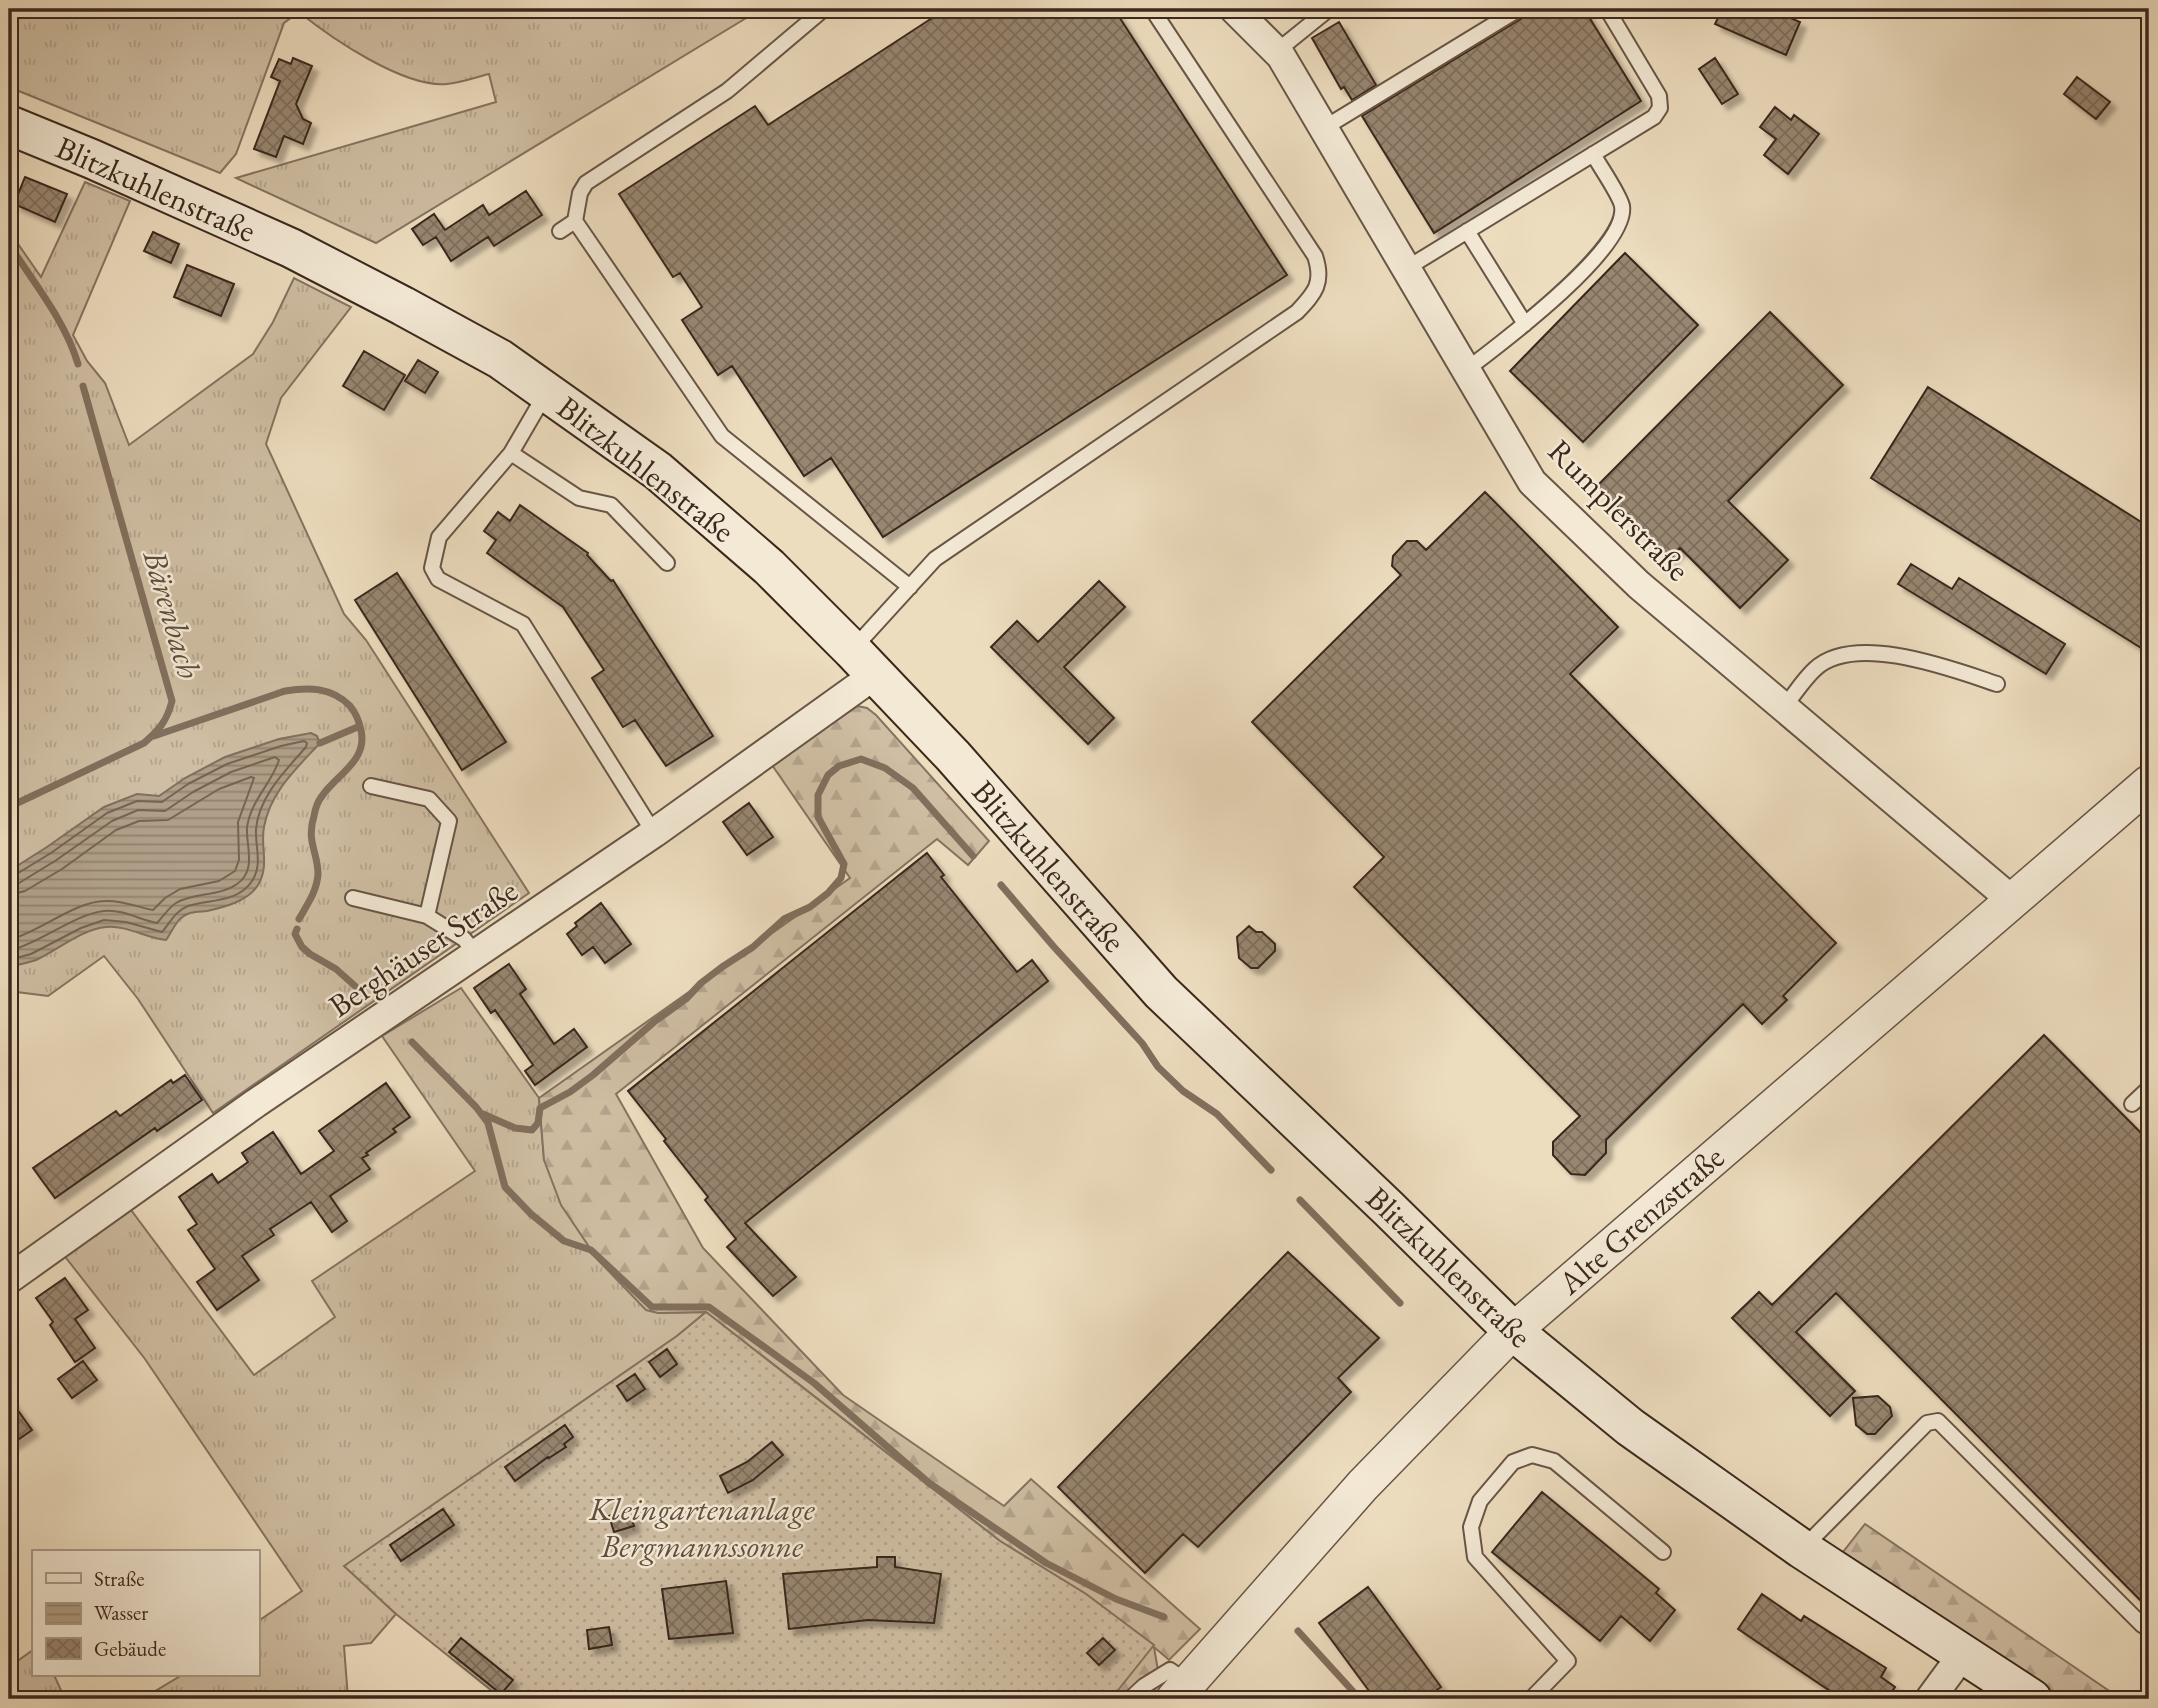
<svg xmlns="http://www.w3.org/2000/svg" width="2158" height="1708" viewBox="0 0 2158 1708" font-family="'EB Garamond',serif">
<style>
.grass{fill:url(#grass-tufts);stroke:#857360;stroke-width:2}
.forest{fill:url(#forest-firs);stroke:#857360;stroke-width:2}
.garden{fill:url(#garden-dots);stroke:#857360;stroke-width:2}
.water{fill:url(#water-rules);stroke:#816f5d;stroke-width:2}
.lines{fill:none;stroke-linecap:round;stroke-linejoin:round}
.shore{stroke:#766452;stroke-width:2}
.stream{stroke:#816f5d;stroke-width:7}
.building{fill:url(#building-cross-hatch);stroke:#3b281d;stroke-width:2;filter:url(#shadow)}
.service-casing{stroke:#685546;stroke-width:18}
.minor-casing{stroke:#685546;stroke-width:32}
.tertiary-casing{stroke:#685546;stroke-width:38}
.secondary-casing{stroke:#3b281d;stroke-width:42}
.service{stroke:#f3e9d5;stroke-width:14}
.minor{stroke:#f3e9d5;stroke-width:28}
.tertiary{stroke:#f3e9d5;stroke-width:35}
.secondary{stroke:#f3e9d5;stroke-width:38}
.labels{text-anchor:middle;stroke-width:5;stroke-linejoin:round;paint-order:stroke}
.street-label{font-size:32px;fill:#3b281d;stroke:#f3e9d5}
.park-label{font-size:32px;font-style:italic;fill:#604e3e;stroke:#f3e9d5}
.water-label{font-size:33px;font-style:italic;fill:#5e4c3d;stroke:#f3e9d5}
</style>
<defs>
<pattern id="grass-tufts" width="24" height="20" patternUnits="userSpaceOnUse" patternTransform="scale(1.75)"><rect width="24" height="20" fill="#cfbea3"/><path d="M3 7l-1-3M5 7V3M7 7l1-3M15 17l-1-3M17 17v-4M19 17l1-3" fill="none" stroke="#b3a38c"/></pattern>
<pattern id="forest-firs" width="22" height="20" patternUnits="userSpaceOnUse" patternTransform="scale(1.75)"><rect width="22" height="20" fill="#cfbea3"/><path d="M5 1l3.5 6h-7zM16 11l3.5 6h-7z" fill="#b3a38c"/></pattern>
<pattern id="garden-dots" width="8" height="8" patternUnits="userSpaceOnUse" patternTransform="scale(1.75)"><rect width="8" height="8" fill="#cfbea3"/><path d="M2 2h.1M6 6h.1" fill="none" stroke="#b3a38c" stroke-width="1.8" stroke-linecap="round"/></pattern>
<pattern id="water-rules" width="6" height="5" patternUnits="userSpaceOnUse" patternTransform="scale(1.75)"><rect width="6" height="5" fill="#b09f88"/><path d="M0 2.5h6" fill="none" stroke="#90826f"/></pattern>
<pattern id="building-cross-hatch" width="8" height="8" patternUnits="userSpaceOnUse" patternTransform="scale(1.75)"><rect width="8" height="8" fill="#988671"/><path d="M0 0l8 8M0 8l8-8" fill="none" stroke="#7d6e5c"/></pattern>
<filter id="shadow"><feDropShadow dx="6" dy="6" stdDeviation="2" flood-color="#0004"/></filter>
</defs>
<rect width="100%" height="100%" fill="#edddbf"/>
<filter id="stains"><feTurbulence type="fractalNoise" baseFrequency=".00286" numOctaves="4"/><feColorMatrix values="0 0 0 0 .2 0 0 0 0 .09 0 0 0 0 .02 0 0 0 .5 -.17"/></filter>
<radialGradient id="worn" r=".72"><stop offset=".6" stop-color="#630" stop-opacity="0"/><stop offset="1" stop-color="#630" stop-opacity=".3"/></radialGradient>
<!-- grass -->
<path class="grass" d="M9 9H406C422 15 433 17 448 9H761L376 243 236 178 496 102 489 74C476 77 461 83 447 84 404 88 331 38 299 12L284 23 236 154 220 173 9 87Z
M85 182 130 201 73 335 87 361 105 383 129 445 253 354 273 322 294 278 351 307 281 398 266 444 344 614 366 640 529 893 213 1113 138 999 104 956 48 996 9 991V231L41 277Z
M461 988 539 1098 544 1160 658 1313 706 1312 677 1336 345 1566 396 1614 371 1643 344 1646 348 1699H142L182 1675H257V1622L302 1591 145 1359 63 1254 128 1206 254 1375 335 1317 312 1281 475 1171 382 1036Z
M33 1650V1675H54L65 1699H9V1667Z"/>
<!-- forest -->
<path class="forest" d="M857 706 867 708 876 715 989 841 968 865 937 839 616 1094 703 1248 843 1395 1004 1506 1031 1479 1200 1629 1169 1660 1154 1647 1162 1694 1156 1699H1063L1153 1645 1086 1594 1000 1541 706 1312 658 1313 646 1310 598 1260 561 1205 544 1160 539 1098 850 878 772 765Z
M1865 1524 2121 1699H2060L1843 1552Z"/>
<!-- garden -->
<path class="garden" d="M706 1312 1000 1541 1086 1594 1154 1645 1111 1699H502L396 1614 344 1566 677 1336Z"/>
<!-- water -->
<path class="water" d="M311 733 317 736 320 743C297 768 270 792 264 827 260 847 270 865 258 885 248 901 225 907 207 911 198 912 189 911 181 918 175 923 171 933 166 940 146 938 126 925 106 927 82 929 58 950 36 960 27 963 18 965 9 967V871L47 847 104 807 137 794 159 796 185 778 225 757 279 739Z"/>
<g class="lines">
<!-- shore -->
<path class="shore" d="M9 876 15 875 51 853 107 813 137 801 162 802 188 784 227 764 281 746 304 741 307 743 306 747C286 770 259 796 256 829 255 847 263 864 252 881 238 903 209 899 188 906 175 911 170 923 162 932L126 922 104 920 81 928 31 954 9 960
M9 885 19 883 55 861 112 821 138 810 165 811 193 792 231 772 275 757 279 760C272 783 250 801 247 828 246 847 257 870 237 884 219 897 194 892 176 903 168 908 164 916 157 923 140 920 123 909 104 911 75 914 40 943 9 951
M9 895 25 891 62 869 116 830 139 821 168 820 219 789 251 777 254 778 238 822 239 860 235 871 219 881 180 889 165 898 153 910C137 907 122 900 105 901 76 901 39 932 9 940"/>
<!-- stream -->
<path class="stream" d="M9 244C33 282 65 320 78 364
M154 736 285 691C308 687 332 687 350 706 356 713 359 721 361 730 368 761 337 774 322 796 318 801 315 810 314 816 306 842 318 852 318 874 317 891 307 905 299 919
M320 743 360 726
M9 807 144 743C159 730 167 721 172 701L83 386
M1001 885 1054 947 1142 1043 1158 1067 1183 1091 1217 1114 1271 1170
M297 929 295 934 302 947 310 954 336 969 364 994
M412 1042 476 1107 488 1123 505 1187 531 1214 564 1241 591 1250 652 1307H709L814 1383 929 1483 1046 1563 1116 1599 1164 1617
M483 1114 515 1128 532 1130 538 1123 540 1108 570 1092 593 1075 654 1022 686 999 701 983 722 967 753 947 784 919 810 907 828 893 841 878 844 864 818 817V795L828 775 839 766 861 759 885 768 913 788 973 856
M1300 1200 1400 1303
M1298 1631 1360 1699"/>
</g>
<!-- building -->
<path class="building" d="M946 9H1114L1287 275 883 537 831 458 804 476 732 366 718 375 682 320 702 307 680 273 673 277 619 194 755 106 768 125Z
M1534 9H1584L1641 101 1434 233 1362 116 1524 17Z
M1722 9H1769L1800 22 1786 55 1715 24Z
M1339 22 1376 85 1352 100 1344 87 1341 89 1312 38Z
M293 58 312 66 296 104 303 119 311 123 303 144 284 136 276 157 254 149 280 81 271 77 279 59 291 64Z
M1715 58 1738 94 1722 104 1699 69Z
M2077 77 2110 102 2096 119 2064 94Z
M1775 107 1791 120 1794 115 1819 134 1788 174 1764 155 1776 139 1760 127Z
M25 177 67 194 55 222 14 204Z
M526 191 542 215 494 246 488 237 451 261 436 237 423 245 412 229 434 214 445 230 483 205 489 215Z
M153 232 179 244 171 263 144 251Z
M1625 253 1698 325 1583 442 1510 371Z
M187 265 234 284 221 316 174 297Z
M1770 312 1843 385 1728 501 1788 560 1740 608 1680 548 1670 559 1597 486Z
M364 351 405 375 384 410 343 386Z
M418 360 438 372 425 393 405 381Z
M1928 387 2149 527V653L1871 478Z
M1485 492 1618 627 1570 674 1836 943 1783 996 1787 1000 1762 1024 1743 1004 1606 1140V1153L1585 1175 1571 1174 1553 1155V1142L1580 1116 1354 887 1384 857 1252 722 1401 575 1392 566 1393 556 1407 541H1417L1426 550Z
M520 505 588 553 587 555 611 581 613 580 713 736 666 766 635 720 623 727 592 678 604 670 563 607 487 553 496 540 484 531 498 512 510 521Z
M1911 564 1952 589 1959 578 2065 644 2046 674 1898 584Z
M397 573 506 742 462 770 355 600Z
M1099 581 1125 607 1064 667 1114 718 1088 744 991 647 1017 621 1038 642Z
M749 803 773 837 747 855 723 822Z
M927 853 944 875 941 877 1017 972 1032 960 1048 981 745 1223 796 1277 773 1296 727 1247 736 1239 705 1200 708 1197 664 1141 666 1139 628 1091Z
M601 903 631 944 605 963 593 947 582 955 567 934 577 926 575 923Z
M1249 926 1256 932H1262L1275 944V951L1258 968H1251L1239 958 1237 937Z
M509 964 526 989 520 994 554 1044 574 1029 587 1047 535 1085 525 1071 533 1065 495 1010 491 1013 474 988Z
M2044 1035 2149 1141V1609L1836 1293 1796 1332 1855 1391 1830 1416 1732 1318 1759 1292 1772 1305Z
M185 1075 202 1100 157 1131 155 1128 55 1198 33 1168 116 1111 120 1116 171 1080 173 1083Z
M386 1083 410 1117 393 1129 396 1132 366 1153 368 1155 362 1158 370 1169 330 1196 347 1221 332 1232 311 1202 270 1229 274 1235 242 1256 259 1280 217 1310 197 1282 215 1269 188 1230 197 1224 179 1197 212 1174 218 1183 248 1162 242 1153 273 1132 301 1174 334 1151 319 1131Z
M1288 1252 1379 1338 1338 1378 1351 1392 1198 1547 1183 1534 1145 1573 1058 1487Z
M65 1278 88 1310 75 1319 95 1348 75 1362 50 1325 53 1322 36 1298Z
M667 1349 677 1364 660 1377 649 1362Z
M83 1361 97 1380 72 1398 58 1379Z
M635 1374 645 1389 627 1401 617 1386Z
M1878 1396 1890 1407 1892 1416 1875 1434H1867L1856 1425 1853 1398Z
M9 1398 32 1430 9 1446Z
M565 1425 573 1437 564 1444 566 1447 549 1458 548 1457 515 1481 505 1467Z
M772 1442 783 1455 753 1480 728 1493 720 1476 747 1462Z
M1542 1492 1659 1589 1656 1593 1675 1610 1650 1641 1621 1616 1600 1641 1492 1552Z
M443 1509 454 1525 401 1561 390 1545Z
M629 1510 634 1526 614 1532 609 1516Z
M877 1557H895V1567L941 1574 934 1623 868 1620 789 1629 783 1574 877 1567Z
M726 1581 733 1633 669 1639 662 1589Z
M1368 1587 1441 1687 1424 1699H1375L1319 1623Z
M1762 1594 1801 1621 1804 1616 1886 1668 1881 1677 1895 1687 1887 1699H1842L1738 1629Z
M609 1627 612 1645 589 1649 587 1630Z
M461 1638 513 1680 501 1694 449 1652Z
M1103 1638 1115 1650 1099 1665 1087 1653Z"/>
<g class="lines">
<defs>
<path id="service" d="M1277 51 1329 9
M1324 128 1519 9
M575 221 722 436 910 587
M560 231 575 221 580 193 586 183 727 91 824 9
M1467 231 1525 324
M1407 268 1654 117 1660 108 1659 96 1607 9
M1466 370C1499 345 1629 248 1622 206 1620 195 1599 165 1593 154
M511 453 546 393
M853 649 935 559 1297 312C1315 293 1324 283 1315 256L1152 9
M1784 707C1794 695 1803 680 1815 669 1855 632 1952 669 1997 684
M371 786 429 799 449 821 427 916 464 939 477 955
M654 833 523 624 438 579 432 568 439 537 511 453 579 498 611 505 667 563
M353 898 427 916
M2132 1104 2149 1088
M1803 1548 1927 1423 1938 1421 2142 1625 2149 1629
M1130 1699 1144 1686 1170 1670 1187 1682
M1531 1699 1568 1661 1475 1557 1471 1527 1480 1501 1513 1462 1532 1455 1554 1461 1663 1552"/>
<path id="minor" d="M1234 9 1281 56 1532 482 1639 585 2013 901
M9 1279 256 1103 654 833 876 674
M1930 1699 1963 1654"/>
<path id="tertiary" d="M1174 1699 1363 1485 1513 1331 2149 783"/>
<path id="secondary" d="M9 125 92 159 291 248 403 306 500 359 658 471 769 567 852 650 953 756 1161 992 1388 1208 1513 1331 1630 1427 1802 1549 2032 1699"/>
</defs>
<!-- service casing -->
<use href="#service" class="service-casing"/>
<!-- minor casing -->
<use href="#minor" class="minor-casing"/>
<!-- tertiary casing -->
<use href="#tertiary" class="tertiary-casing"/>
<!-- secondary casing -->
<use href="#secondary" class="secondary-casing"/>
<!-- service -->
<use href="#service" class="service"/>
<!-- minor -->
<use href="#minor" class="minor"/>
<!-- tertiary -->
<use href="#tertiary" class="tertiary"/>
<!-- secondary -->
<use href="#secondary" class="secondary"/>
</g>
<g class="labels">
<!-- street labels -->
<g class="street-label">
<text transform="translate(156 189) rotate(24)" y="11">Blitzkuhlenstraße</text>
<text transform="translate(646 469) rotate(38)" y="11">Blitzkuhlenstraße</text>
<text transform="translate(1619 510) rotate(45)" y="11">Rumplerstraße</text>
<text transform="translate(1049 866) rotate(49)" y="11">Blitzkuhlenstraße</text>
<text transform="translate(423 948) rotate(-34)" y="11">Berghäuser Straße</text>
<text transform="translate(1641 1220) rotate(-41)" y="11">Alte Grenzstraße</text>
<text transform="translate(1449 1267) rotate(44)" y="11">Blitzkuhlenstraße</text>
</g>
<!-- park labels -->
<g class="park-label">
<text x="702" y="1520">Kleingartenanlage<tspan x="702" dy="37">Bergmannssonne</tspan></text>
</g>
<!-- water labels -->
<g class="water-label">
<text transform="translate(173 614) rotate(74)" y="12">Bärenbach</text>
</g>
</g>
<!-- margin -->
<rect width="2158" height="1708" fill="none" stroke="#edddbf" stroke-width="35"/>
<rect x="10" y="10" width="2137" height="1687" fill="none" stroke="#3b281d" stroke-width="3.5"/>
<rect x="18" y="18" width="2123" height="1673" fill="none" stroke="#3b281d" stroke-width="2"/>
<!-- legend -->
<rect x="32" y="1550" width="228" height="126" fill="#f3e9d5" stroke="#a99c8b" stroke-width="2"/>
<rect x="46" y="1573" width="35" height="10" fill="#f3e9d5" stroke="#a99c8b" stroke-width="2"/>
<text x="94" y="1586" font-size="21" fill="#3b281d">Straße</text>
<rect x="46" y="1603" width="35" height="21" fill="url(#water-rules)" stroke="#a99c8b" stroke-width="2"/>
<text x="94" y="1620" font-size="21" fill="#3b281d">Wasser</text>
<rect x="46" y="1638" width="35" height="21" fill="url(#building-cross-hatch)" stroke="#a99c8b" stroke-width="2"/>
<text x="94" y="1656" font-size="21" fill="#3b281d">Gebäude</text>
<rect width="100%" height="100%" filter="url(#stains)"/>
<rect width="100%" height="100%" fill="url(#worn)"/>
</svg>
